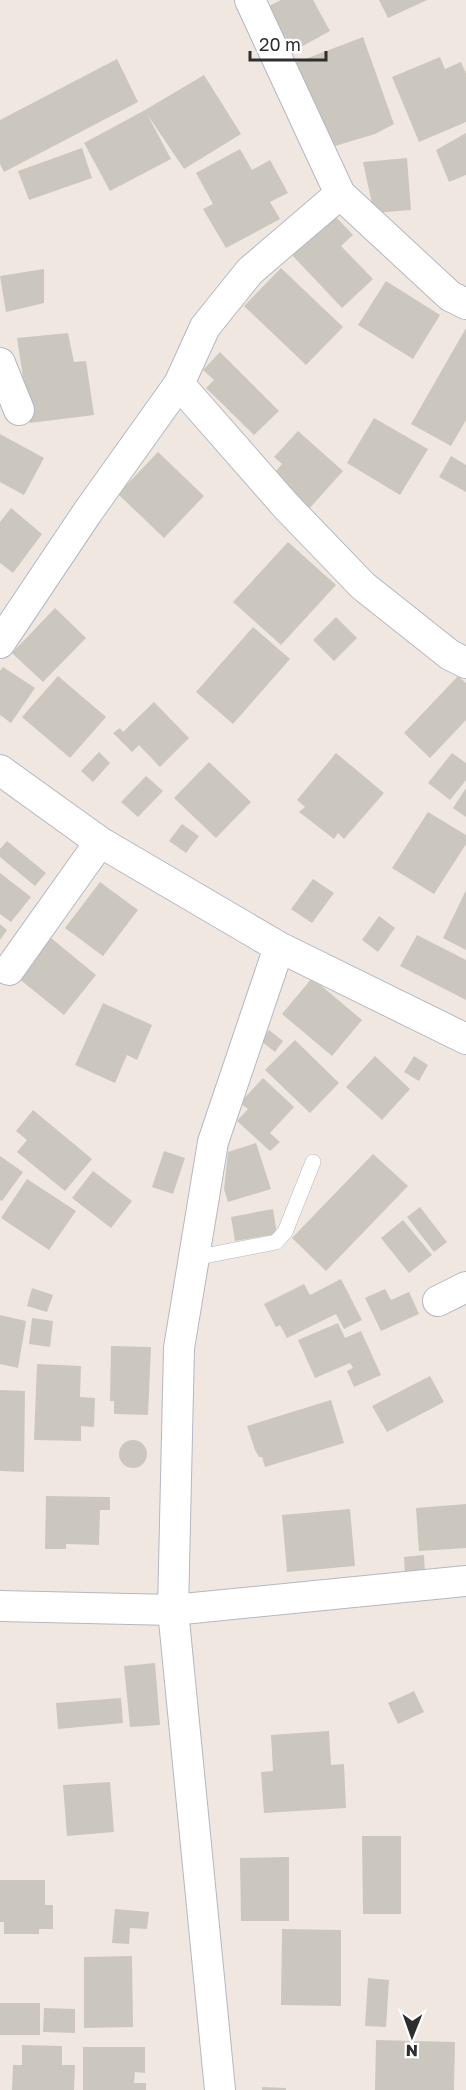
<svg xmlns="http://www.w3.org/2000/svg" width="466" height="2090" viewBox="0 0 466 2090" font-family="'Golos Text',sans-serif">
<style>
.building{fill:#cbc6be}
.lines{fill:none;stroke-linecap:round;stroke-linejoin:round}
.service-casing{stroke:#b4b7c2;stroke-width:16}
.minor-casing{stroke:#b4b7c2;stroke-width:32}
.service{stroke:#fff;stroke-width:15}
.minor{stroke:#fff;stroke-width:30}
</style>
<rect width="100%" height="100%" fill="#f0e8e0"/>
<!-- building -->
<path class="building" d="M281 0H313L330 31 290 53 267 7Z
M379 0H427L388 18Z
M363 37 394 124 375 134 335 146 295 63Z
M440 57 445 69 461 62 466 73V122L419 142 392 77Z
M117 59 138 102 4 172 0 164V120Z
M204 75 241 134 184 169 147 114 171 159 110 191 84 143 145 110Z
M466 133V175L449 182 436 150Z
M82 148 92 178 29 200 18 171Z
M240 149 252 170 270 160 288 193 270 202 280 219 226 248 203 209 213 204 196 173Z
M407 158 411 210 374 213 363 162Z
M334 215 353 235 341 246 373 279 342 308 292 255Z
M281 268 343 327 306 365 244 306Z
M44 269V303L6 312 0 276Z
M386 281 440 315 413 359 358 325Z
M466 328V420L451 446 411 424Z
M68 333 74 362 86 361 94 415 30 423 17 338Z
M220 352 279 411 254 435 206 388 214 380 203 370Z
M374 418 428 449 400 495 347 463Z
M298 431 343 471 308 510 271 477 282 464 274 457Z
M0 434 44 458 24 495 0 482Z
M158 452 204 496 164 538 118 494Z
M451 456 466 465V492L439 477Z
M11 508 42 534 13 573 0 563V522Z
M288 542 336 585 281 645 233 602Z
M55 608 86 638 43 682 12 653Z
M336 617 357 638 334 661 313 640Z
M253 627 290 659 233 724 196 692Z
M3 667 35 688 11 723 0 715V671Z
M58 676 106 717 70 758 22 717Z
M458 676 466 683V720L430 758 404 733Z
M154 702 189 738 160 767 139 745 132 752 113 733 120 728 123 732Z
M99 752 110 763 93 782 81 771Z
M336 753 384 793 344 839 338 833 334 839 299 812 305 807 297 800Z
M452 753 466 763V780L450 800 428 783Z
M209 762 251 802 216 838 174 798Z
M146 776 163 791 138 817 121 802Z
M466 788V817L453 808Z
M428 812 466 835V844L434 894 392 868Z
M182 824 199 836 186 853 169 841Z
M7 841 46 873 35 886 0 857V849Z
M0 873 31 897 11 922 0 914Z
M313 879 334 893 312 923 291 909Z
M100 882 138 910 103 956 65 928Z
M466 890V950L443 938Z
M379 916 395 928 378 952 362 940Z
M0 924 7 930 0 940Z
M417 935 466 960V1000L400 966Z
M51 938 96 975 64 1015 18 978Z
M312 978 362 1020 332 1056 282 1014Z
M103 1003 152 1025 137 1060 127 1055 115 1083 75 1065Z
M269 1030 283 1041 275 1052 261 1041Z
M295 1040 339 1083 310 1113 265 1070Z
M375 1056 410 1089 382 1120 346 1087Z
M414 1056 428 1065 419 1081 404 1072Z
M263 1078 294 1107 270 1133 280 1142 270 1151 237 1121 248 1109 240 1103Z
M33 1110 92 1159 65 1191 17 1152 27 1140 16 1131Z
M256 1143 271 1189 228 1202 224 1189 228 1152Z
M164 1151 185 1158 173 1194 152 1187Z
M373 1154 408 1186 326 1271 292 1238Z
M0 1156 23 1172 2 1201 0 1200Z
M93 1171 132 1201 111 1228 72 1198Z
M27 1179 76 1211 49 1250 1 1218Z
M420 1207 447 1242 434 1252 407 1217Z
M273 1209 277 1234 235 1241 231 1217Z
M403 1220 432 1255 409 1273 381 1238Z
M341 1279 362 1320 344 1329 336 1314 287 1338 280 1325 276 1327 264 1304 304 1284 310 1295Z
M32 1288 53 1295 47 1312 27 1306Z
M385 1289 391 1300 409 1292 419 1314 381 1331 365 1298Z
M0 1315 26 1321 18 1368 0 1364Z
M32 1318 53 1321 50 1347 29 1344Z
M338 1323 345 1338 361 1331 381 1375 354 1387 347 1371 353 1368 350 1363 315 1378 298 1340Z
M111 1346 151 1347 148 1415 114 1414V1401H110Z
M37 1364 81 1366 80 1397 95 1398 94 1427 81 1426V1441L34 1440Z
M430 1376 444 1402 387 1432 372 1406Z
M0 1390 25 1391 24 1472 0 1471Z
M331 1400 344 1443 265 1467 262 1457H259L255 1450 247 1426Z
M119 1454a14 14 0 1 1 28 0a14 14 0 1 1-28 0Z
M46 1496 110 1497V1510H100L99 1545 66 1544V1549H45Z
M466 1504V1548L419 1551 416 1508Z
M350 1509 355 1566 287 1572 282 1515Z
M424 1555 425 1574 405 1576 404 1557Z
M155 1663 160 1725 130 1727 124 1666Z
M414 1691 424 1712 398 1724 388 1703Z
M121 1698 123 1723 58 1729 56 1703Z
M329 1731 331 1765 344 1764 346 1808 264 1813 261 1772 273 1771 271 1735Z
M110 1782 114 1832 67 1836 63 1785Z
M362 1836H401V1914H363Z
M289 1857V1921H241L240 1858Z
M0 1880H45V1905H53V1929H39V1934H4V1922H0Z
M115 1909 149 1912 147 1929 130 1928 129 1944 112 1943Z
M282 1929 341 1930V2006L281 2005Z
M132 1956 133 2027 84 2028V1957Z
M368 1978 389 1980 386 2027 365 2026Z
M0 2003H40V2035H0Z
M44 2008 75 2009V2033L43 2032Z
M376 2040 455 2042 454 2090H375Z
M22 2045 62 2046V2065H75L74 2090H12L13 2065H22Z
M83 2047H145V2073L135 2072 134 2083H146V2090H83Z
M262 2087 286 2088V2090H262Z"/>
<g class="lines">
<defs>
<path id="service" d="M194 1258 276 1242 285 1232 313 1162"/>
<path id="minor" d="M250 0 340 194 450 296 466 304
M0 363 19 410
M179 384 286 506 363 586 450 655 466 663
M0 643 87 513 179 384 205 327 250 271 340 194
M0 770 100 842 279 947 466 1039
M9 970 100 842
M438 1301 466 1287
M0 1606 173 1610 466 1581
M220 2090 173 1610 179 1348 213 1142 279 947"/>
</defs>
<!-- service casing -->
<use href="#service" class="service-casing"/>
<!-- minor casing -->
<use href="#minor" class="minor-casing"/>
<!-- service -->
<use href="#service" class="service"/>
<!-- minor -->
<use href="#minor" class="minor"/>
</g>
<!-- north arrow -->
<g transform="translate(412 2036) rotate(181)" stroke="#ffffff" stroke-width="4.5" paint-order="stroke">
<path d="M0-4.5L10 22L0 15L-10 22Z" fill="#2e2e2e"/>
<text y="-9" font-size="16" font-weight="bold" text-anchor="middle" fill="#2e2e2e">N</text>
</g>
<!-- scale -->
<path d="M250 51v9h76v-9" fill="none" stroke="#2e2e2e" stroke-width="3"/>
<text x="259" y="51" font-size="18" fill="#2e2e2e" stroke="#ffffff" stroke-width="4.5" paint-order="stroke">20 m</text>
</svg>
